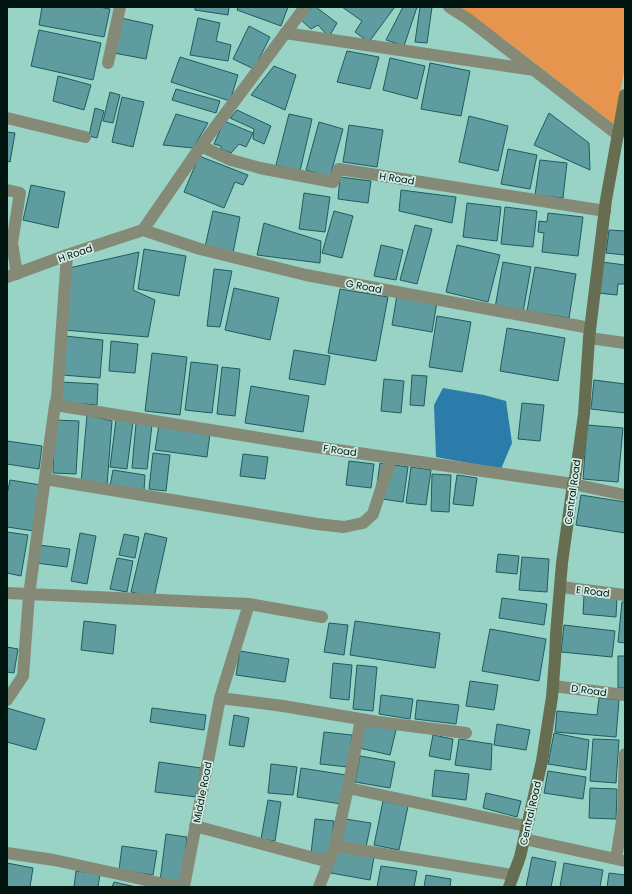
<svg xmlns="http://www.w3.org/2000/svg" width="632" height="894" viewBox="0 0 632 894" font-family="Poppins,sans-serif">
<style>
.green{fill:#e6954f}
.water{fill:#2b7bab}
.building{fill:#5f9c9f;stroke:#1d5d60}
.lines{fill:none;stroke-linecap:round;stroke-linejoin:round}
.street{stroke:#858a77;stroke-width:12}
.secondary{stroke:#666d51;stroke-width:12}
.labels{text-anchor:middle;stroke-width:3.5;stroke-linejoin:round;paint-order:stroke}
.street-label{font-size:10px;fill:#001410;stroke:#d0ede6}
</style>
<rect width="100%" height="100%" fill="#98d3c6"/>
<!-- green -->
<path class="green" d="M457 7H625V66L615 125 504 39Z"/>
<!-- water -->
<path class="water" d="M443 388 484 395 506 401 512 443 501 469 436 457 434 405Z"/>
<!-- building -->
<path class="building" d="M42 7H99L110 9 104 37 39 25Z
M195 7H229L228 15 195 10Z
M238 7H288L281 26 237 10Z
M312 7H316L337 23 329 37 318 25 311 29 301 20Z
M342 7H392L394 8 369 42 355 32 362 21Z
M403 7H417L404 46 386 40Z
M420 7H432L427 43 415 42Z
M121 18 153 25 146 59 114 53Z
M198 18 220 23 216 41 231 45 228 61 190 55Z
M249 26 270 37 254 69 233 59Z
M39 30 101 43 93 80 31 66Z
M347 51 379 57 370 89 337 82Z
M180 57 238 75 230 101 171 82Z
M390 58 425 66 417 99 383 90Z
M430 63 470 71 461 116 421 109Z
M274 66 296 75 285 110 251 95Z
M58 76 91 85 84 110 53 101Z
M176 89 220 101 216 113 172 100Z
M110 92 120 95 113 123 103 121Z
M122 97 144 102 133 147 112 142Z
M95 108 104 111 97 138 89 136Z
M237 110 271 126 264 144 253 139 254 129 230 118Z
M549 113 589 143 590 170 534 145Z
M176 114 208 123 193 148 163 145Z
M289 114 312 119 300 171 276 165Z
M469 116 508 126 498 171 459 162Z
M224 121 253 133 246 147 239 144 231 153 221 149V146L214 144Z
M319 122 343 129 330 177 306 170Z
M349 125 383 130 377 167 343 162Z
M7 132 15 133 10 162 7 161Z
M508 149 537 155 530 189 501 184Z
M199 156 248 175 243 185 235 182 224 208 184 192Z
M540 160 567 163 563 198 535 195Z
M340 177 371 181 368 203 338 199Z
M31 185 65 192 58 228 23 220Z
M401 190 456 197 452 223 399 211Z
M304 193 330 197 325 232 299 229Z
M467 203 501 207 497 241 463 237Z
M505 207 537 211 533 247 501 244Z
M213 211 240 217 233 253 205 247Z
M334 211 353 216 342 258 322 253Z
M548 213 583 217 578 256 542 252 544 233 538 232 539 221 547 222Z
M264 223 321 241 320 263 257 255Z
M415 225 432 229 417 284 400 280Z
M609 230 625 231V255L606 253Z
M381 245 403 250 396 280 374 276Z
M457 245 500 255 488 302 446 292Z
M144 249 186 256 179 296 138 289Z
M139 252 133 290 155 300 148 337 64 330 69 268Z
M503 262 531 267 523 312 495 308Z
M602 262 625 265V284H618L617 295 598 293Z
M535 267 576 274 569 318 527 311Z
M214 269 232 271 220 327 207 326Z
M234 288 279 298 270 340 225 330Z
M340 289 388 297 376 361 328 353Z
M397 295 437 302 432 332 392 325Z
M437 316 471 322 462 372 429 367Z
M507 328 565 338 558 381 500 371Z
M65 336 103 340 100 378 62 375Z
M111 341 138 344 135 373 109 371Z
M294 350 330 356 325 385 289 379Z
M152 353 187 357 180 415 145 411Z
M191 362 218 365 212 413 185 410Z
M222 367 240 369 235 416 217 414Z
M412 375 427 376 424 406 410 405Z
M384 379 404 381 401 413 381 411Z
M594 380 625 384V413L591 409Z
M61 382 98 384 97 405 60 402Z
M251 386 309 396 303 432 245 423Z
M522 403 544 405 540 441 518 439Z
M87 415 112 421 107 485 81 483Z
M55 420 79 421 76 474 53 473Z
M116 420 133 422 127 469 110 467Z
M136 423 152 425 147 469 132 468Z
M159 425 210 433 207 457 155 450Z
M587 425 623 428 618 482 583 479Z
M7 441 42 446 39 469 7 464Z
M153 453 170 455 166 491 149 489Z
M243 454 268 457 265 479 240 476Z
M349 461 374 464 371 488 346 485Z
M380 463 408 467 403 502 375 498Z
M411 467 431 470 426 505 406 503Z
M113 470 145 475 144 491 110 486Z
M432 474 451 475 449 512 431 511Z
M457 475 477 478 473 506 453 504Z
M10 480 41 485 34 531 7 527V495Z
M581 495 625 502V533L576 525Z
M7 532 28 535 21 576 7 573Z
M80 533 96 536 87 584 71 581Z
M145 533 167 538 154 597 131 592Z
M124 534 139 537 135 558 119 555Z
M39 545 70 549 67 567 36 563Z
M498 554 519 556 517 574 496 572Z
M522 557 549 559 547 592 519 590Z
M117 558 133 561 127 592 110 589Z
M584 595 617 597 616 617 583 614Z
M502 598 547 604 544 625 499 618Z
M622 602H625V643L618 642Z
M84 621 116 625 113 654 81 650Z
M355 621 440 633 435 668 350 655Z
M329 623 348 625 344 655 324 652Z
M564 625 615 631 612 657 561 652Z
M490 629 546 639 539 681 482 671Z
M7 647 18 649 14 673 7 672Z
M240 651 289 659 285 682 236 675Z
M618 656H625V688H618Z
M333 663 352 665 349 700 330 698Z
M357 665 377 667 373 711 353 709Z
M470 681 498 685 494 710 466 706Z
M381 695 413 699 410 719 379 714Z
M599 698 619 700 616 737 555 732 557 711 597 715Z
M417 700 459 705 456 724 415 719Z
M7 708 45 719 36 750 7 742Z
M152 708 206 715 204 730 150 722Z
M234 715 249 718 244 747 229 745Z
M365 722 396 730 390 755 359 748Z
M497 724 530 730 526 750 494 745Z
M324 732 352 735 348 767 320 764Z
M554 733 589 740 586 770 548 764Z
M433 735 453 739 450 760 429 756Z
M459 739 492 744 491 770 455 765Z
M593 739 619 740 616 783 590 781Z
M360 756 395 762 390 788 355 782Z
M159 762 201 768 197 797 155 792Z
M271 764 297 767 293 795 268 793Z
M301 768 346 775 341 804 297 797Z
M435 770 469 774 466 800 432 796Z
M548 771 586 777 583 799 544 793Z
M590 788 617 789 616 819 589 818Z
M486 793 521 801 517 817 483 808Z
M268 800 281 802 275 841 261 839Z
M383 801 408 806 399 850 374 845Z
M315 819 334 821 329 856 311 853Z
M345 819 371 823 366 847 340 843Z
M166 834 187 837 182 883 160 881Z
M122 846 157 851 153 875 119 870Z
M336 850 374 857 370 880 331 873Z
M532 857 556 862 551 887H526Z
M7 863 33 868 30 887H7Z
M564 863 603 870 600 887H560Z
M381 866 417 871 414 887H377Z
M76 871 100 874 98 887H74Z
M609 873 625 875V887H607Z
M426 875 451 879 450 887H424Z
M114 882 136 887H112Z"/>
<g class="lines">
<!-- street -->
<path class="street" d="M449 7 468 19 618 135
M285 33 534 70
M108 63 120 7
M7 118 85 137
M201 146 231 160 260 168 333 182 339 169 605 211
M7 190 20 193 12 243 17 274
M143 230 200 249 306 275 590 328
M143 230 201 146 305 7
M7 277 67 255 143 230
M589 338 625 343
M55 405 309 446 573 484 625 495
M45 479 317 524 344 527 363 523 373 514 391 458
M561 587 625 595
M7 593 249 604 322 617
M249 604 220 698 283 706 378 722 466 733
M553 686 625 695
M7 700 23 676 29 595 55 405 57 397 67 255
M361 719 348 788 526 826
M195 826 329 862
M524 839 625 861
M335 846 513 875
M7 853 54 860 178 887
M616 859 623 815 625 754
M184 887 220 698
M319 887 335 846 348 788"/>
<!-- secondary -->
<path class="secondary" d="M509 887 520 857 542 761 552 697 555 659 556 634 562 563 573 484 575 478 584 414 589 338 606 200 625 95"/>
</g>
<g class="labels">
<!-- street labels -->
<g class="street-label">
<text transform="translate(397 178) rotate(9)" y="4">H Road</text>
<text transform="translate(75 253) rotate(-19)" y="4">H Road</text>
<text transform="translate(364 286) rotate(11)" y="4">G Road</text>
<text transform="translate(340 450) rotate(8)" y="4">F Road</text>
<text transform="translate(572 492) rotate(-82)" y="4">Central Road</text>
<text transform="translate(593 591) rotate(7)" y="4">E Road</text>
<text transform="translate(589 690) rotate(8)" y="4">D Road</text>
<text transform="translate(202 792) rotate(-79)" y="4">Middle Road</text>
<text transform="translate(530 813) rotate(-77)" y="4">Central Road</text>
</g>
</g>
<!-- border -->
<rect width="632" height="894" fill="none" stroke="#001410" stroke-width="16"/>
</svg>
